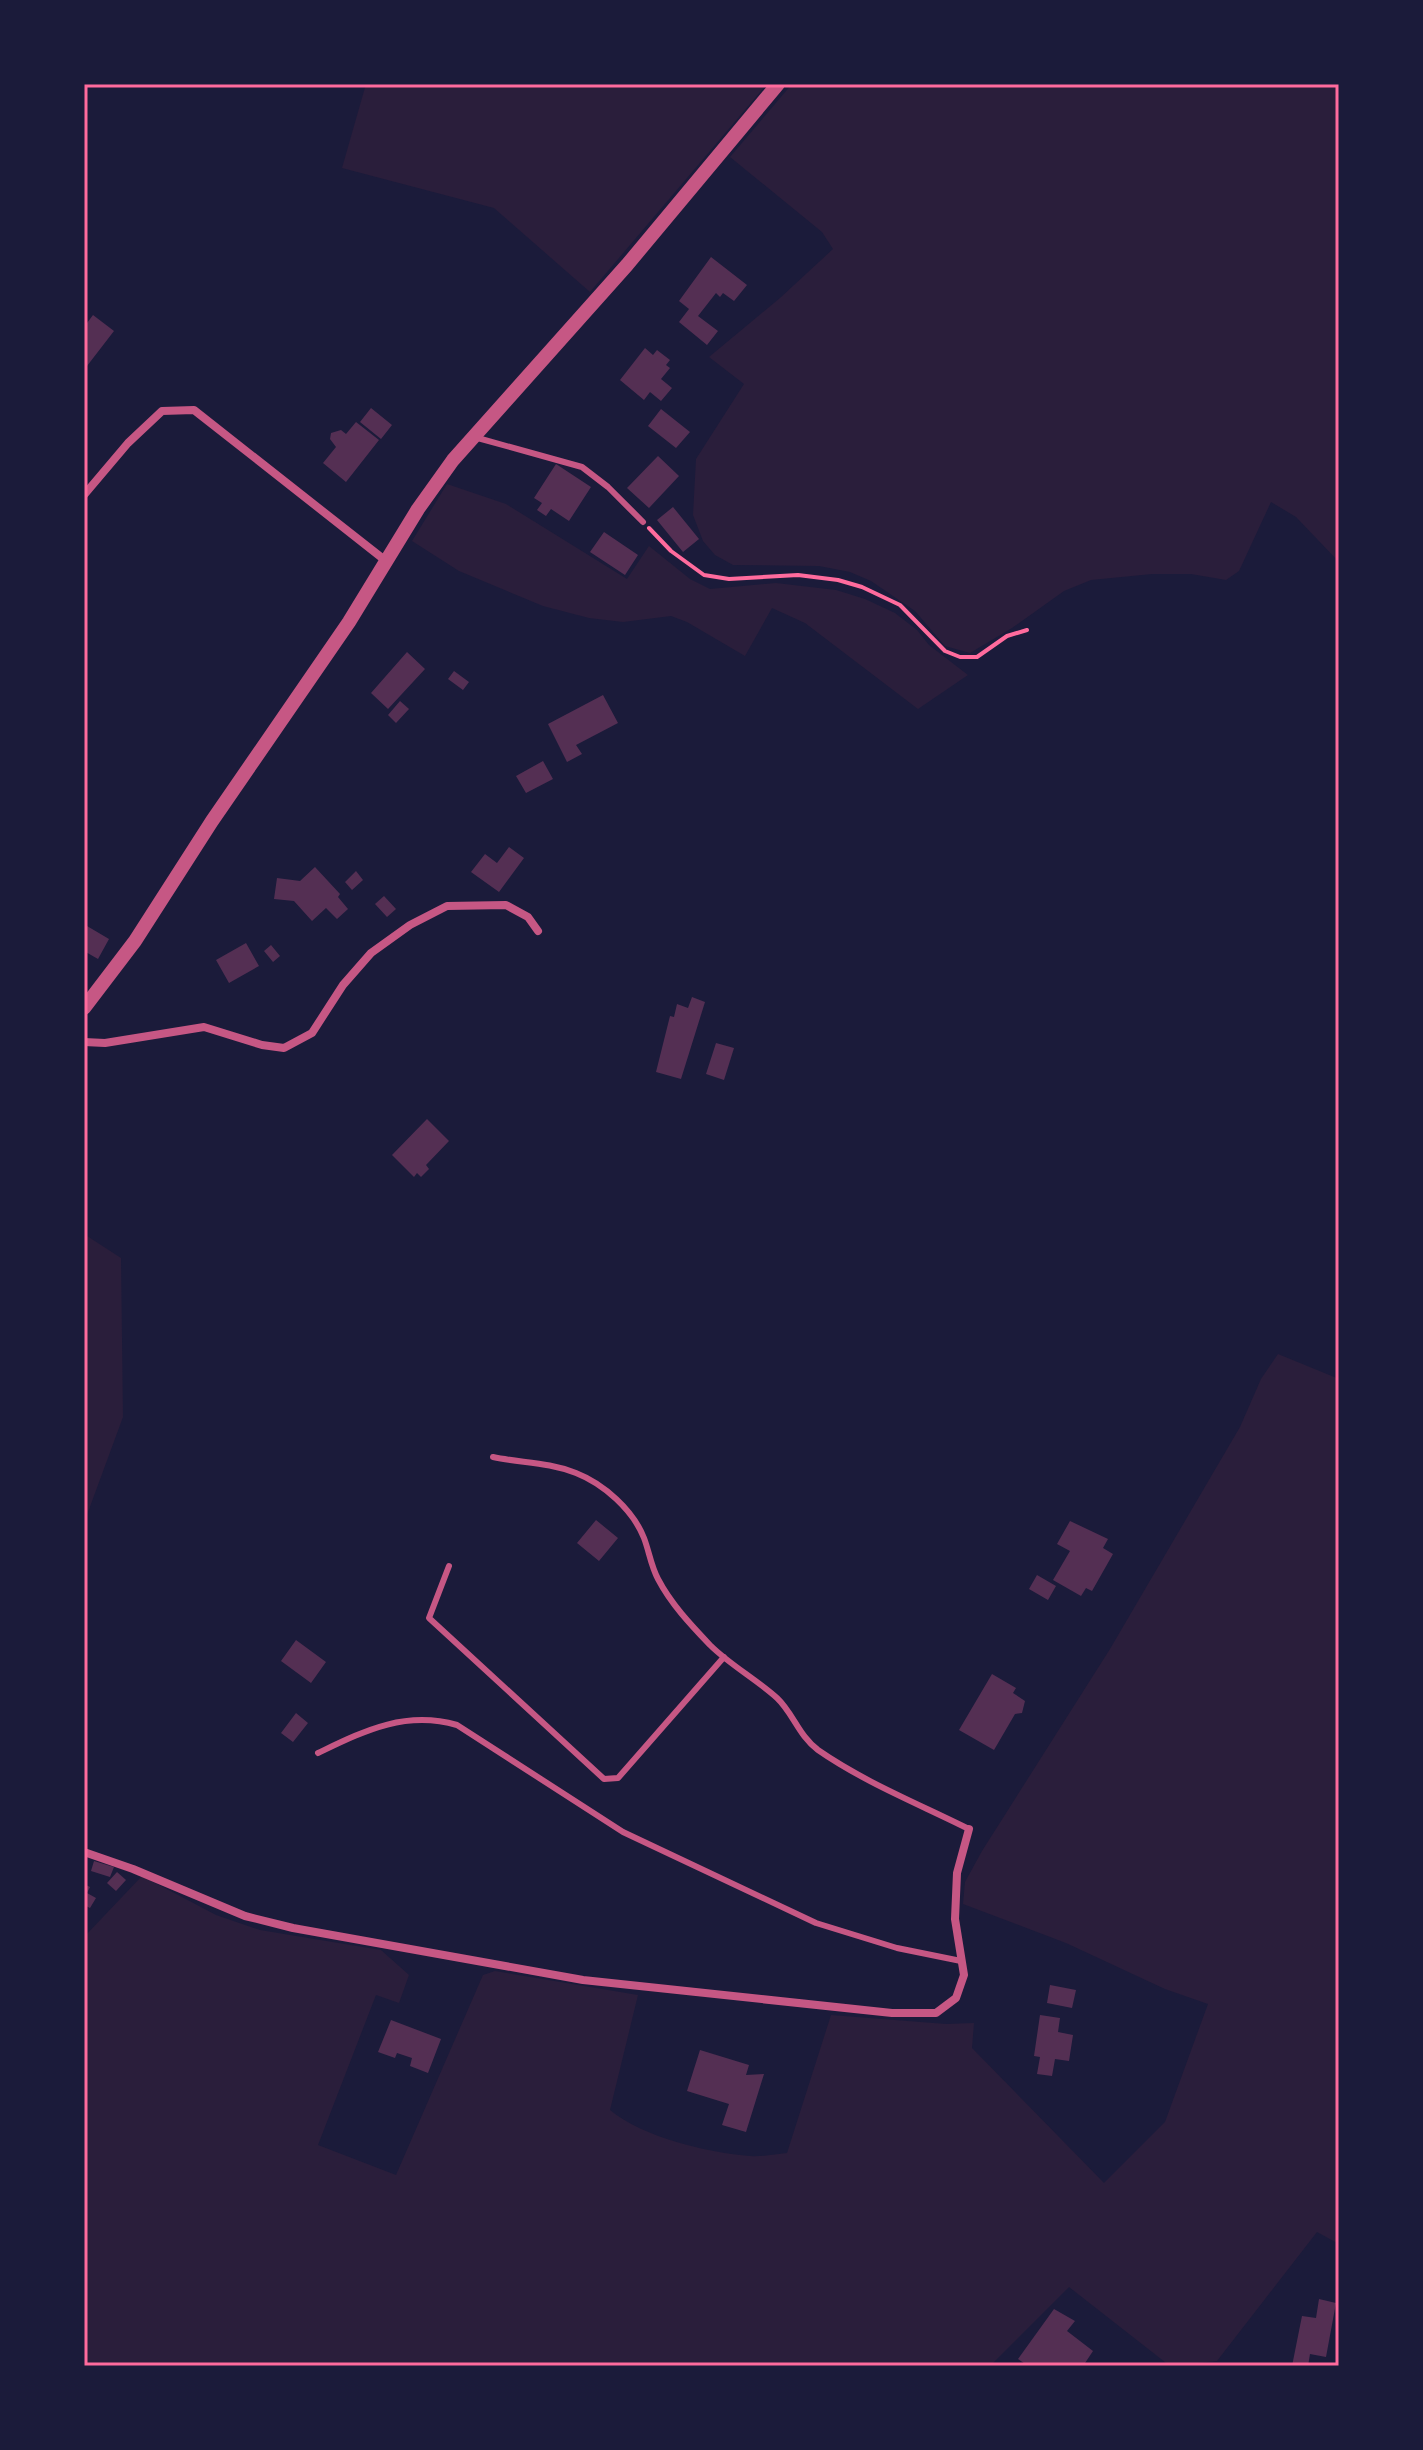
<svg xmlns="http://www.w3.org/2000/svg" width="1423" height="2450" viewBox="0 0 1423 2450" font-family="'DM Sans',sans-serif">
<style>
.green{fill:#2a1e3b}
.building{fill:#542f53}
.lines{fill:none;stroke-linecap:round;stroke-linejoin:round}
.path{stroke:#ff6b9d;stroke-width:4}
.service{stroke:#c65784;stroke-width:6}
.minor{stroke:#c65784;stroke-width:8}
.tertiary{stroke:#c65784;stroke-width:14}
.neatline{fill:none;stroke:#ff6b9d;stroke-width:3}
</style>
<rect width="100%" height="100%" fill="#1b1b3a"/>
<!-- green -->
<path class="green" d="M366 84H767L590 292 494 208 342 168Z
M792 84H1339V562L1296 517 1271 502 1239 571 1226 580 1191 574H1152L1091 580 1064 591 1012 628 970 653 945 646 915 611 871 581 850 572 819 566 733 565 715 555 703 541 693 515 696 459 744 384 709 357 780 298 833 249 822 232 730 157Z
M447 484 506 504 627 579 649 546 690 579 710 589 776 583 836 590 865 599 895 613 917 630 929 645 968 675 918 709 805 623 772 608 745 656 687 622 671 616 623 622 589 618 543 606 459 571 412 541Z
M84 1234 121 1258 123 1417 84 1523Z
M1278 1354 1339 1379V2244L1317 2232 1217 2361 1170 2366 1069 2287 990 2366H84V1937L142 1876 216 1915 260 1930 381 1950 409 1975 399 2003 376 1995 318 2145 396 2175 483 1975 495 1971 638 1995 610 2110C642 2137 709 2153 750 2156 762 2157 775 2154 787 2153L831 2015 946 2024 974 2023 972 2048 1104 2183 1165 2122 1208 2004 1165 1989 1066 1943 963 1904 965 1882 982 1851 1110 1649 1240 1427 1261 1379Z"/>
<!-- building -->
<path class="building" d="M711 257 747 285 734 301 723 293 720 297 716 293 698 316 718 331 707 345 679 322 689 309 679 301Z
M93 315 114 331 87 366 84 364V327Z
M645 348 653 355 657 350 670 360 666 365 670 368 661 379 672 388 661 401 650 392 644 400 620 380Z
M371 408 392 425 381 439 360 422Z
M661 409 690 432 676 448 648 426Z
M356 422 379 440 346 482 323 463 336 447 330 439 331 433 341 430 346 434Z
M658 456 679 476 649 508 627 488Z
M556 464 591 487 569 521 551 509 546 516 537 510 542 503 534 498Z
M673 507 699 539 683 552 657 520Z
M604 532 638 555 625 575 590 552Z
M407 652 425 669 388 709 371 693Z
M454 671 469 682 463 690 448 679Z
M603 695 618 723 576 745 582 754 567 762 548 724Z
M400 701 409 709 396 723 388 715Z
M543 761 553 779 526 793 516 776Z
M509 847 524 858 499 892 471 872 485 854 497 863Z
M315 867 340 894 338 897 348 909 337 919 326 908 312 921 294 901 274 899 277 878 300 881Z
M356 871 363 880 352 890 345 882Z
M384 896 396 909 387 917 375 904Z
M87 926 109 939 98 959 84 951V932Z
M246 943 259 966 229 983 216 960Z
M271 945 280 956 273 962 264 951Z
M692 997 705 1002 681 1079 656 1072 670 1016 674 1017 677 1004 688 1008Z
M716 1043 734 1048 724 1080 706 1074Z
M427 1119 449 1141 426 1165 429 1169 421 1177 417 1173 414 1177 392 1155Z
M596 1520 618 1538 599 1561 577 1543Z
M1070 1521 1108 1539 1103 1548 1113 1554 1092 1591 1086 1588 1081 1596 1053 1580 1070 1551 1057 1544Z
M1037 1575 1056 1586 1048 1600 1029 1589Z
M296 1640 326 1662 311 1683 281 1661Z
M992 1674 1016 1688 1013 1693 1025 1701 1022 1713 1015 1714 994 1750 959 1730Z
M296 1713 308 1723 293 1742 281 1733Z
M94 1861 114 1867 110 1877 91 1871Z
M117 1872 126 1880 116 1891 107 1883Z
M84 1884 90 1887 87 1893 96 1898 90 1908 84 1905Z
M1050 1985 1076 1990 1072 2008 1047 2003Z
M1040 2015 1060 2018 1058 2032 1073 2035 1069 2061 1055 2059 1052 2076 1037 2074 1040 2057 1034 2056Z
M391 2020 441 2039 428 2073 410 2066 412 2058 397 2053 395 2058 378 2052Z
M700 2050 749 2065 746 2075 764 2074 746 2132 722 2125 729 2104 687 2091Z
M1319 2299 1336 2303 1326 2357 1310 2354 1308 2366H1292L1302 2316 1316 2318Z
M1054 2309 1075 2321 1067 2331 1093 2351 1083 2366H1028L1018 2359Z"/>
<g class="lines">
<!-- path -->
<path class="path" d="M649 528 671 551 704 575 729 579 798 575 838 580 862 587 900 605 945 651 960 657H977L1007 636 1027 630"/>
<!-- service -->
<path class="service" d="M474 437 582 467 608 487 643 522
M493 1457C521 1463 548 1462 576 1473 604 1484 633 1510 644 1538 649 1551 651 1566 658 1579 671 1604 691 1625 710 1645 730 1665 756 1679 777 1698 793 1713 799 1736 818 1750 864 1782 919 1804 969 1829
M449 1566 429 1618 604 1779 618 1778 724 1657
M318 1753C364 1731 405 1710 457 1725L623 1832 816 1923 897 1948 961 1961"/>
<!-- minor -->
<path class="minor" d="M84 495 128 443 162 411 194 410 386 561
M84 1042 105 1043 204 1027 262 1045 284 1048 312 1033 343 985 371 953 410 925 447 906 506 905 528 917 538 931
M84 1852 133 1869 245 1916 293 1928 583 1980 892 2013H936L956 1998 964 1975 955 1919 957 1873 969 1829"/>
<!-- tertiary -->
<path class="tertiary" d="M84 1008 135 941 212 821 349 622 418 509 453 460 627 265 778 84"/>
</g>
<!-- border -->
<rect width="1423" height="2450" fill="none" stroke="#1b1b3a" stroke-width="172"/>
<rect x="86" y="86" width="1251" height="2278" class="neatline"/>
</svg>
